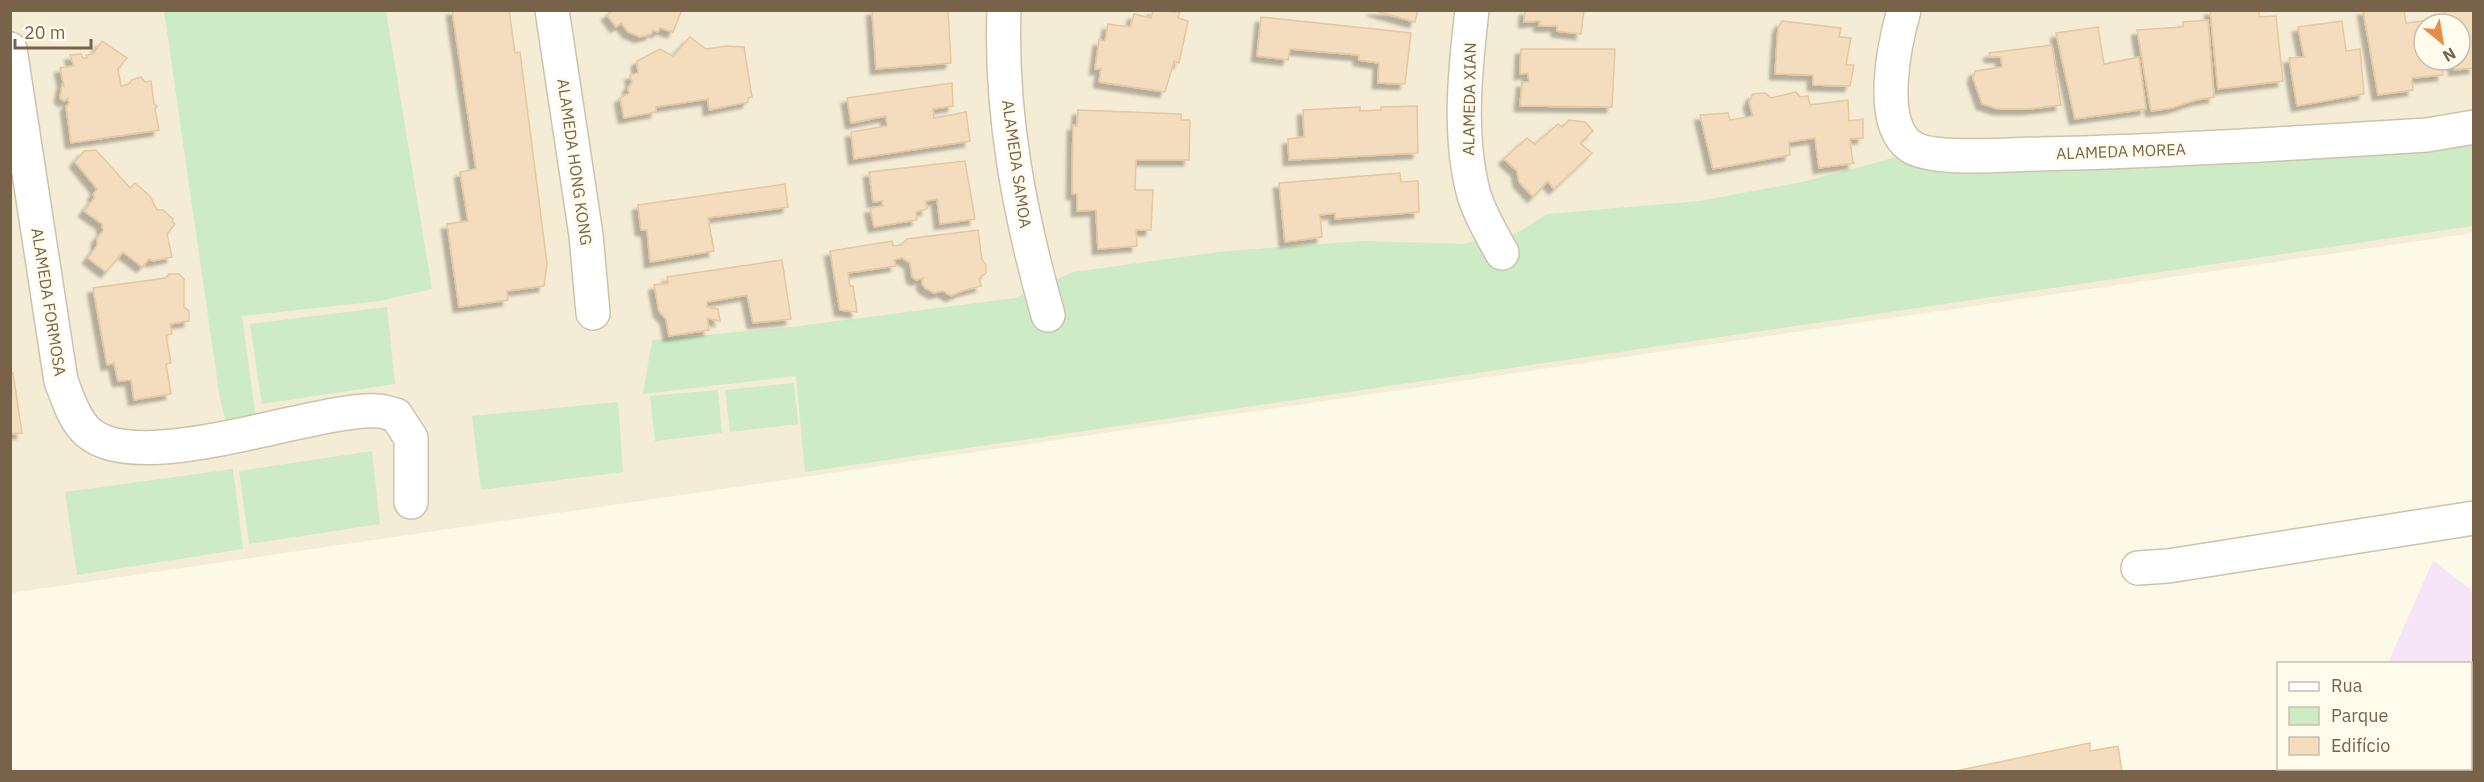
<svg xmlns="http://www.w3.org/2000/svg" width="2484" height="782" viewBox="0 0 2484 782" font-family="'IBM Plex Sans',sans-serif">
<style>
.residential{fill:#f5ecd5;fill-rule:evenodd}
.education{fill:#f6e4f9}
.green{fill:#cdebc5}
.building{fill:#f3ddbe;stroke:#e6c79e;stroke-width:1.5;filter:url(#shadow)}
.lines{fill:none;stroke-linecap:round;stroke-linejoin:round}
.minor-casing{stroke:#cfc2ac;stroke-width:36}
.minor{stroke:#fff;stroke-width:33}
.labels{text-anchor:middle;stroke-width:6;stroke-linejoin:round;paint-order:stroke}
.street-label{font-size:16px;fill:#78634a;stroke:#fffcee}
</style>
<defs>
<filter id="shadow"><feDropShadow dx="-5.5" dy="5.5" stdDeviation="1.5" flood-color="#0004"/></filter>
</defs>
<rect width="100%" height="100%" fill="#fdf9e7"/>
<!-- residential -->
<path class="residential" d="M10 11H2473V233L11 593ZM2424 24H2460V60H2424Z"/>
<!-- education -->
<path class="education" d="M2433 561 2473 591V771H2340L2341 768H2470V664L2388 663Z"/>
<!-- green -->
<path class="green" d="M164 11H386L432 289 379 301 242 316 256 419 226 422 220 399Z
M2473 141V226L805 472 796 376 643 394 652 340 791 327 1015 298 1073 272 1226 251 1363 241 1461 244 1515 234 1547 214 1700 201 1807 181 1904 155Z
M387 307 395 384 262 404 250 324Z
M794 383 798 424 730 432 725 390Z
M718 390 722 433 655 441 650 396Z
M618 402 623 472 481 490 472 416Z
M372 451 380 524 249 544 239 471Z
M233 469 243 549 77 575 65 492Z"/>
<!-- building -->
<path class="building" d="M452 10H509L515 53 520 52 547 264 544 286 507 291 508 300 459 307 447 224 468 221 460 172 476 169Z
M613 10H682L673 32 660 28 658 32 653 30 651 34 640 37 628 32 621 23 616 27 607 15Z
M872 10H948L951 63 876 69Z
M1153 10 1180 12 1178 18 1188 21 1179 63 1174 61 1165 92 1099 82 1101 69H1095L1099 40 1105 41 1108 24 1130 27 1134 14 1151 18Z
M1372 10H1418L1415 22Z
M1525 10H1584L1581 34 1557 31V26H1539L1540 21 1524 22Z
M2210 10H2259V17L2276 16 2283 81 2218 89Z
M2363 10H2404L2406 23 2423 21 2424 60H2441L2443 75 2412 78 2413 90 2378 95Z
M2444 10H2474V68L2454 70 2453 60H2460V24H2446Z
M1261 17 1411 33 1405 84 1378 83 1379 63 1359 60V55L1290 49 1288 60 1257 56Z
M2208 20 2214 97 2196 100 2172 108 2151 111 2137 30 2183 27V22Z
M1782 21 1841 28 1839 37 1851 38 1846 65H1854L1850 86 1813 85V75L1775 74 1778 28Z
M2342 21 2346 51 2360 49 2364 94 2297 106 2289 58 2304 57 2298 27Z
M2098 27 2104 64 2139 57 2146 109 2075 119 2056 33Z
M690 37 706 49 727 46 744 47 752 97 748 98V102L709 110 708 99 656 107V112L624 118 620 98 629 93 628 88 632 82 630 75 638 73 637 61 660 49 673 56Z
M102 41 127 58 118 69 121 86 129 84 132 80 141 77 145 82 151 81 154 104 157 106 155 109 159 130 71 143 66 106 69 103 68 98 64 101 60 98 62 85 64 86 60 68 74 66 70 55 81 54 83 58H87L86 55 93 54Z
M2052 45 2061 105 2028 109H1998L1982 104 1973 78 1975 71 2002 67 2001 57H1990L1989 53Z
M1521 49H1615L1612 107 1520 106 1522 82H1529L1528 73 1520 74Z
M952 83 953 106 933 109 934 118 966 112 970 141 854 159 851 132 887 126 886 116 851 123 847 98Z
M1796 92 1800 97 1808 96 1810 105 1848 100 1849 121 1863 119V138L1850 139 1853 163H1855L1819 168 1815 138 1789 142 1790 155 1713 169 1700 115 1728 113 1730 120 1753 116 1749 102 1753 94 1765 93 1771 98Z
M1417 106 1418 153 1289 160 1288 139 1304 137 1303 110 1360 107V111L1381 110V107Z
M1078 110 1181 114V120H1190L1189 160H1136L1135 190H1153L1151 230H1136L1137 246 1098 249 1096 210 1077 211V194H1072L1073 125 1077 126Z
M1569 120 1585 122 1593 131 1580 143 1592 153 1554 189 1548 181 1533 197 1519 182 1517 171 1504 159 1527 138 1535 144 1558 124 1562 127Z
M96 150 130 188 135 183 150 196 157 210H163L173 219 172 221 175 224 167 234 172 257 153 261 149 259 142 267 123 252 106 272 88 258 97 246V238L103 231 102 224 84 211 95 197 93 195 97 189 75 162 84 151Z
M965 161 975 219 940 224 937 199 926 201 927 209 916 212 917 220 874 227 870 208 883 206 882 201 873 202 869 172Z
M1400 173 1401 182 1418 181 1419 212 1335 219V213L1320 215 1322 237 1285 242 1279 183Z
M785 184 788 207 708 218 714 251 650 262 647 230H641L638 205Z
M978 230 982 260 986 264V273L979 278 981 286 962 291 951 296 943 291 934 293 925 288 922 284 923 278 916 280 912 277 910 263 902 258 894 260 896 266 848 273 850 286H853L857 312 840 310 830 251 892 241 893 246 901 245 907 239Z
M782 260 791 319 753 323 747 295 707 302V307L718 309 720 321 707 318 709 330 669 336 666 319 659 311 654 285 668 283 667 277Z
M169 274H179L184 279V307L189 311V321L170 324 172 334 166 335 171 363 166 364 171 394 134 400 131 380 118 381 114 363 107 365 93 288 166 278Z
M10 373H13L22 433 10 434Z
M2090 743V751L2118 746 2122 772H1951Z"/>
<g class="lines">
<defs>
<path id="minor" d="M552 10 586 235 593 313
M1004 10C1000 114 1020 216 1048 315
M1472 10C1465 70 1458 137 1474 195 1480 215 1492 235 1502 253
M1904 10C1895 42 1877 122 1910 146 1932 162 2011 154 2040 154 2169 151 2298 143 2427 135L2474 127
M10 49 61 381C67 396 72 414 83 427 128 483 312 407 378 411 384 411 390 414 396 415L411 438V502
M2138 568 2168 566 2474 518"/>
</defs>
<!-- minor casing -->
<use href="#minor" class="minor-casing"/>
<!-- minor -->
<use href="#minor" class="minor"/>
</g>
<g class="labels">
<!-- street labels -->
<g class="street-label">
<text transform="translate(1469 99) rotate(-89)" y="6">ALAMEDA XIAN</text>
<text transform="translate(2121 151) rotate(-2)" y="6">ALAMEDA MOREA</text>
<text transform="translate(575 162) rotate(82)" y="6">ALAMEDA HONG KONG</text>
<text transform="translate(1017 164) rotate(82)" y="6">ALAMEDA SAMOA</text>
<text transform="translate(49 302) rotate(81)" y="6">ALAMEDA FORMOSA</text>
</g>
</g>
<!-- border -->
<rect width="2484" height="782" fill="none" stroke="#78634a" stroke-width="24"/>
<!-- legend -->
<rect x="2277" y="662" width="195" height="108" fill="#fffcee" stroke="#c9bfac" stroke-width="1.5"/>
<rect x="2289" y="682" width="30" height="9" fill="#ffffff" stroke="#c9bfac" stroke-width="1.5"/>
<text x="2331" y="692" font-size="18" fill="#78634a">Rua</text>
<rect x="2289" y="707" width="30" height="18" fill="#cdebc5" stroke="#c9bfac" stroke-width="1.5"/>
<text x="2331" y="722" font-size="18" fill="#78634a">Parque</text>
<rect x="2289" y="737" width="30" height="18" fill="#f3ddbe" stroke="#c9bfac" stroke-width="1.5"/>
<text x="2331" y="752" font-size="18" fill="#78634a">Edifício</text>
<!-- north arrow -->
<g transform="translate(2442 42) rotate(150)"><circle r="28" fill="#fffcee" stroke="#c9bfac" stroke-width="1.5"/>
<path d="M0-4.5L10 22L0 15L-10 22Z" fill="#e98c4a"/>
<text y="-9" font-size="16" font-weight="bold" text-anchor="middle" fill="#78634a">N</text>
</g>
<!-- scale -->
<path d="M15 39v9h76v-9" fill="none" stroke="#78634a" stroke-width="3"/>
<text x="24" y="39" font-size="18" fill="#78634a" stroke="#fffcee" stroke-width="4.5" paint-order="stroke">20 m</text>
</svg>
